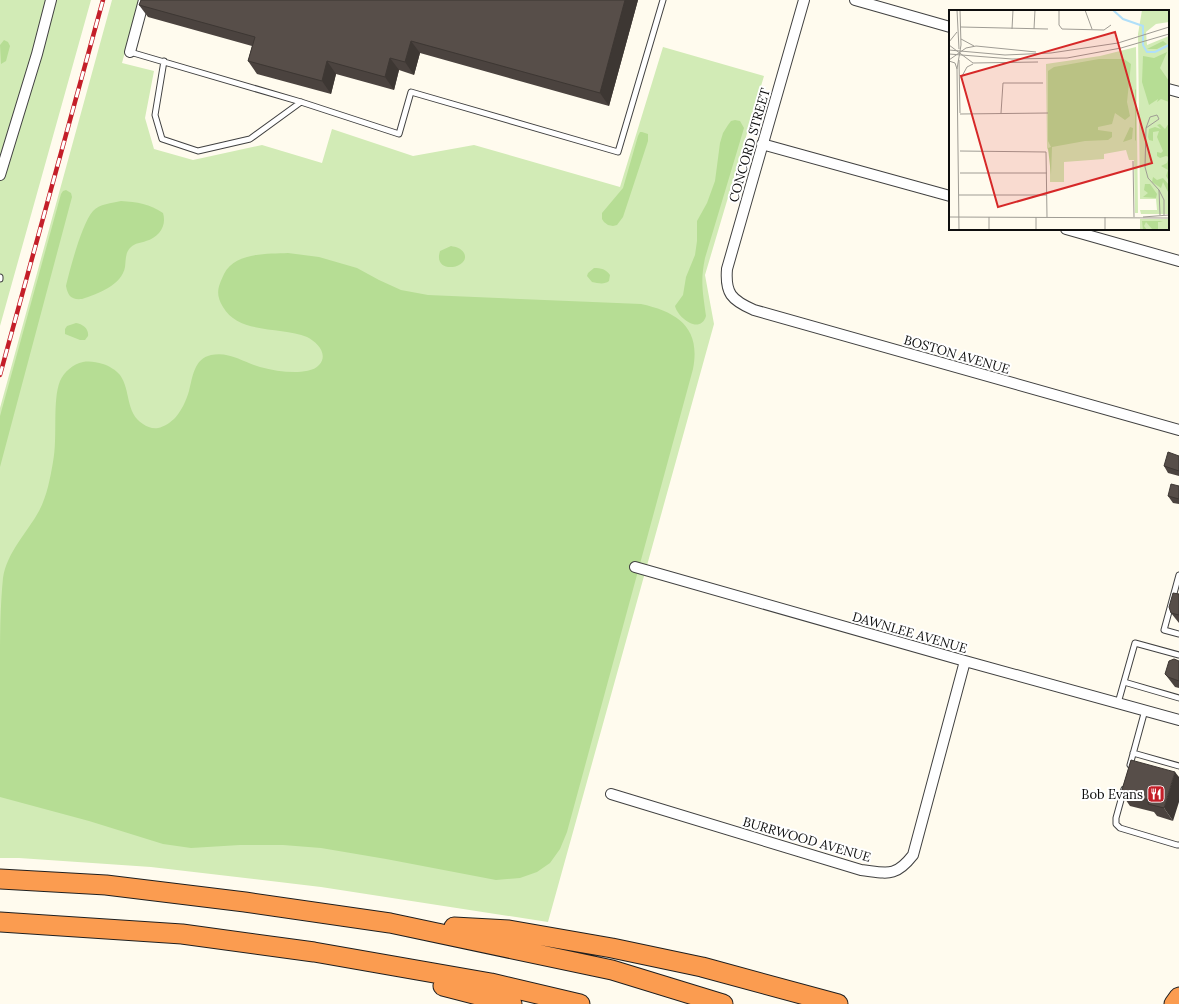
<svg xmlns="http://www.w3.org/2000/svg" width="1179" height="1004" viewBox="0 0 1179 1004" font-family="Lora,serif">
<style>
.green{fill:#d2ebb6}
.forest{fill:#b6dd94}
.lines{fill:none;stroke-linecap:round;stroke-linejoin:round}
.service-casing{stroke:#414141;stroke-width:7}
.minor-casing{stroke:#414141;stroke-width:12}
.motorway-casing{stroke:#1f1f1f;stroke-width:21}
.service{stroke:#fff;stroke-width:5}
.minor{stroke:#fff;stroke-width:10}
.motorway{stroke:#fb9c50;stroke-width:19}
.rail-casing{stroke:#c41f29;stroke-width:4.5}
.rail{stroke:#fff;stroke-width:3;stroke-dasharray:9;stroke-linecap:butt}
.wall{fill:#4b433f}
.shaded-wall{fill:#3d3733}
.building{fill:#574e49;stroke:#3d3733}
.labels{text-anchor:middle;stroke-width:4;stroke-linejoin:round;paint-order:stroke}
.street-label{font-size:13px;fill:#0e0e0e;stroke:#fff}
.poi-label{font-size:13px;fill:#0e0e0e;stroke:#fff;text-anchor:end}
.inset-river{fill:none;stroke:#b0dff9;stroke-width:2}
.inset-road{fill:none;stroke:#9f9c94;stroke-width:1}
.view{fill:#d62828;fill-opacity:0.15;stroke:#d62828;stroke-width:2}
.inset-edge{fill:none;stroke:#0e0e0e;stroke-width:2}
</style>
<rect width="100%" height="100%" fill="#fffbee"/>
<!-- green -->
<path class="green" d="M0 0H91L0 326Z
M112 0H139L122 63 154 71 145 118 154 149 193 160 262 145 322 163 332 129 413 156 474 145 620 187 663 47 764 76 705 275 714 324 548 922 321 887 151 867 19 858H0V408Z"/>
<!-- forest -->
<path class="forest" d="M4 40 8 42 10 46 6 61 1 64 0 45Z
M735 120 740 121 744 128 705 258C700 282 703 293 706 316 700 335 678 318 675 306L683 295 686 277 695 255 697 241V221L707 203 715 181 720 143 723 133 728 125 731 121Z
M640 132H642L648 134V141L623 217 617 225 613 226 608 225 604 222 602 219V213L623 188 638 136Z
M66 190 71 193 72 197 0 467V416L61 194 63 191Z
M121 201C137 202 150 204 163 213 167 226 159 237 146 241 141 243 135 243 131 247 125 252 126 260 125 267 122 285 97 294 82 299 71 300 68 296 66 286 70 269 82 223 93 211 99 204 112 203 121 201Z
M451 246C456 247 461 248 464 253 472 268 432 276 440 251Z
M288 253 319 257 357 268 379 280 401 290 428 295 641 304C678 312 701 328 693 369L567 832 560 849 550 863 537 872 520 878 496 880 386 859 321 848 283 845H240L191 848 163 844 89 821 0 797C0 754 0 712 0 669 0 639 0 608 3 578 7 552 27 533 39 511 47 496 50 479 53 462 58 438 52 401 60 381 64 372 73 364 83 362 90 361 96 362 103 364 109 366 116 370 120 375 131 390 125 413 143 424 147 427 153 429 158 428 164 427 171 422 175 418 182 410 186 401 189 391 193 376 194 359 211 355 229 351 243 362 260 367 271 370 283 372 295 372 302 372 314 371 319 365 329 354 317 342 307 337 282 326 239 335 223 307 215 294 218 287 224 274 235 252 267 254 288 253Z
M594 268C601 268 606 269 610 275L609 281C604 285 598 283 592 282L587 276 588 273Z
M76 323C83 324 89 329 88 336L85 340H80L65 334V329L67 326Z"/>
<g class="lines">
<defs>
<path id="service" d="M130 52 301 102 399 134 411 92 618 152 663 0
M164 61 155 115 162 139 198 151 250 139 301 102
M0 277V279
M1179 575 1164 630 1179 634
M1124 682 1179 698
M1118 703 1135 643 1179 655
M1133 753 1179 766
M1130 765 1145 710
M1124 789 1116 818V824L1120 828 1177 845H1179"/>
<path id="minor" d="M804 0 727 269C725 293 731 300 754 310L1179 430
M855 0 950 27
M130 52 144 0
M1168 89 1179 92
M762 144 950 196
M0 175 37 54 51 0
M1066 229 1179 261
M635 567 965 661 1179 720
M611 794 861 870C887 873 895 878 913 855L965 661"/>
<path id="motorway" d="M0 879 106 885 245 902 390 923 612 970 723 1004
M0 922 182 934 314 952 491 983 580 1004
M454 927 509 930 612 948 702 967 838 1004
M443 986 512 1004
M1174 1004 1179 997"/>
</defs>
<!-- service casing -->
<use href="#service" class="service-casing"/>
<!-- minor casing -->
<use href="#minor" class="minor-casing"/>
<!-- motorway casing -->
<use href="#motorway" class="motorway-casing"/>
<!-- service -->
<use href="#service" class="service"/>
<!-- minor -->
<use href="#minor" class="minor"/>
<!-- motorway -->
<use href="#motorway" class="motorway"/>
<defs>
<path id="rail" d="M0 375 103 0"/>
</defs>
<!-- rail casing -->
<use href="#rail" class="rail-casing"/>
<!-- rail -->
<use href="#rail" class="rail"/>
</g>
<!-- wall -->
<path class="wall" d="M141 0H638L609 106 420 53 414 75 399 70 394 90 336 74 331 94 257 74 248 61 252 46 148 17 139 5Z
M1179 456V476L1168 473 1164 466Z
M1179 486V504L1173 503 1168 496Z
M1179 594V623L1171 613Z
M1179 661V688L1175 687 1165 674Z
M1131 760 1173 821 1157 816 1154 812 1130 806 1121 793Z"/>
<!-- shaded-wall -->
<path class="shaded-wall" d="M625 0H638L609 106 600 93Z
M411 41 420 53 414 75 405 62Z
M390 58 399 70 394 90 385 77Z
M327 61 336 74 331 94 322 81Z
M1175 772 1179 777V802L1173 821 1164 808Z"/>
<!-- building -->
<path class="building" d="M141 0H625L600 93 411 41 405 62 390 58 385 77 327 61 322 81 248 61 255 37 139 5Z
M1168 452 1179 456V471L1164 466Z
M1171 484 1179 486V499L1168 496Z
M1173 593 1179 594V615L1171 613 1169 607Z
M1174 659 1179 661V681L1168 677 1165 674 1169 661Z
M1131 760 1175 772 1164 808 1148 804 1149 800 1121 793Z"/>
<!-- icons -->
<defs>
<symbol id="restaurant-square" viewBox="-11 -11 22 22"><rect x="-9" y="-9" width="18" height="18" rx="4" fill="#c41f29" stroke="#fff"/><path d="M-5-6h1v4h1v-4h1v4h1v-4h1v5L-1.5 .5V6h-2V.5L-5-1ZM5-6V6H3V1.5H1.5Q1.5-4 5-6Z" fill="#fff"/></symbol>
</defs>
<g fill-rule="evenodd">
<use href="#restaurant-square" x="1146" y="784" width="20" height="20"/>
</g>
<g class="labels">
<!-- street labels -->
<g class="street-label">
<text transform="translate(749 145) rotate(-74)" y="5">CONCORD STREET</text>
<text transform="translate(957 354) rotate(16)" y="5">BOSTON AVENUE</text>
<text transform="translate(910 632) rotate(16)" y="5">DAWNLEE AVENUE</text>
<text transform="translate(807 839) rotate(16)" y="5">BURRWOOD AVENUE</text>
</g>
<!-- poi labels -->
<g class="poi-label">
<text x="1143" y="799">Bob Evans</text>
</g>
</g>
<!-- overview -->
<g transform="translate(949 10)">
<rect width="220" height="220" fill="#fffbee"/>
<path d="M193 0H220V12L207 14 197 22 198 35 220 26V204H192L191 200H208L207 189H191L189 24ZM187 37 189 203H186L185 150H180L177 140 155 144V149L115 152V172H101V144L98 138 97 54 151 46ZM191 209H220V220H191Z" fill="#d2ebb6"/>
<path d="M214 31 218 34 208 39H198ZM218 42 211 58 220 71V92L212 89 208 92 209 89 200 95 193 72 194 46 205 48ZM150 49H175L182 54 178 92 181 106 176 110 166 103 163 114 149 117V120L163 122V127L159 130 136 131 103 137 102 165 99 138 102 137 99 131V61L105 57ZM186 79 187 80V131L186 130ZM220 113V171L217 166 219 160 212 156 218 153 220 147 217 146 211 148 208 146V142L212 143 214 141 208 127 210 121 204 122V131L200 130 199 127 200 119 206 117 212 119 208 115 211 114 216 119ZM181 117 184 118 183 129 174 132ZM204 167 208 170 214 168 220 175V184L214 172 212 178 203 172ZM196 174H201L208 184 207 188 194 187 199 183 195 180ZM193 211H211L214 212H209V220L203 219 197 212 195 216 198 220H194Z" fill="#b6dd94"/>
<path class="inset-river" d="M164 0 174 9 194 16V35L198 42H206L220 35"/>
<path class="inset-road" d="M8 0 10 39M110 0V15L113 19 155 20 162 15M136 0 143 19M12 17 99 19M63 19 64 0M85 19 86 0M12 29 25 36M0 32 8 22M0 35 24 53 89 52M0 40 56 45 102 43 169 33 220 17M0 44 63 49 118 48 172 38 220 24M0 50 17 38 27 36 87 42M10 50 11 103M0 51 6 53 8 59M12 68 18 57 24 54M52 103 54 73H94M11 104 99 103M197 118 201 107 208 105 210 109 197 118 196 157 199 168 210 180 211 205M11 141 97 142 98 207M184 151 185 207M11 163H98M210 180 215 190V205M10 185H98M0 207 220 208M156 207V220M194 207 220 205M10 220 8 59 12 35 11 0M40 220V207M87 220V207"/>
<path class="view" d="M166 22 203 153 49 197 12 66Z"/>
<rect width="220" height="220" class="inset-edge"/>
</g>
</svg>
